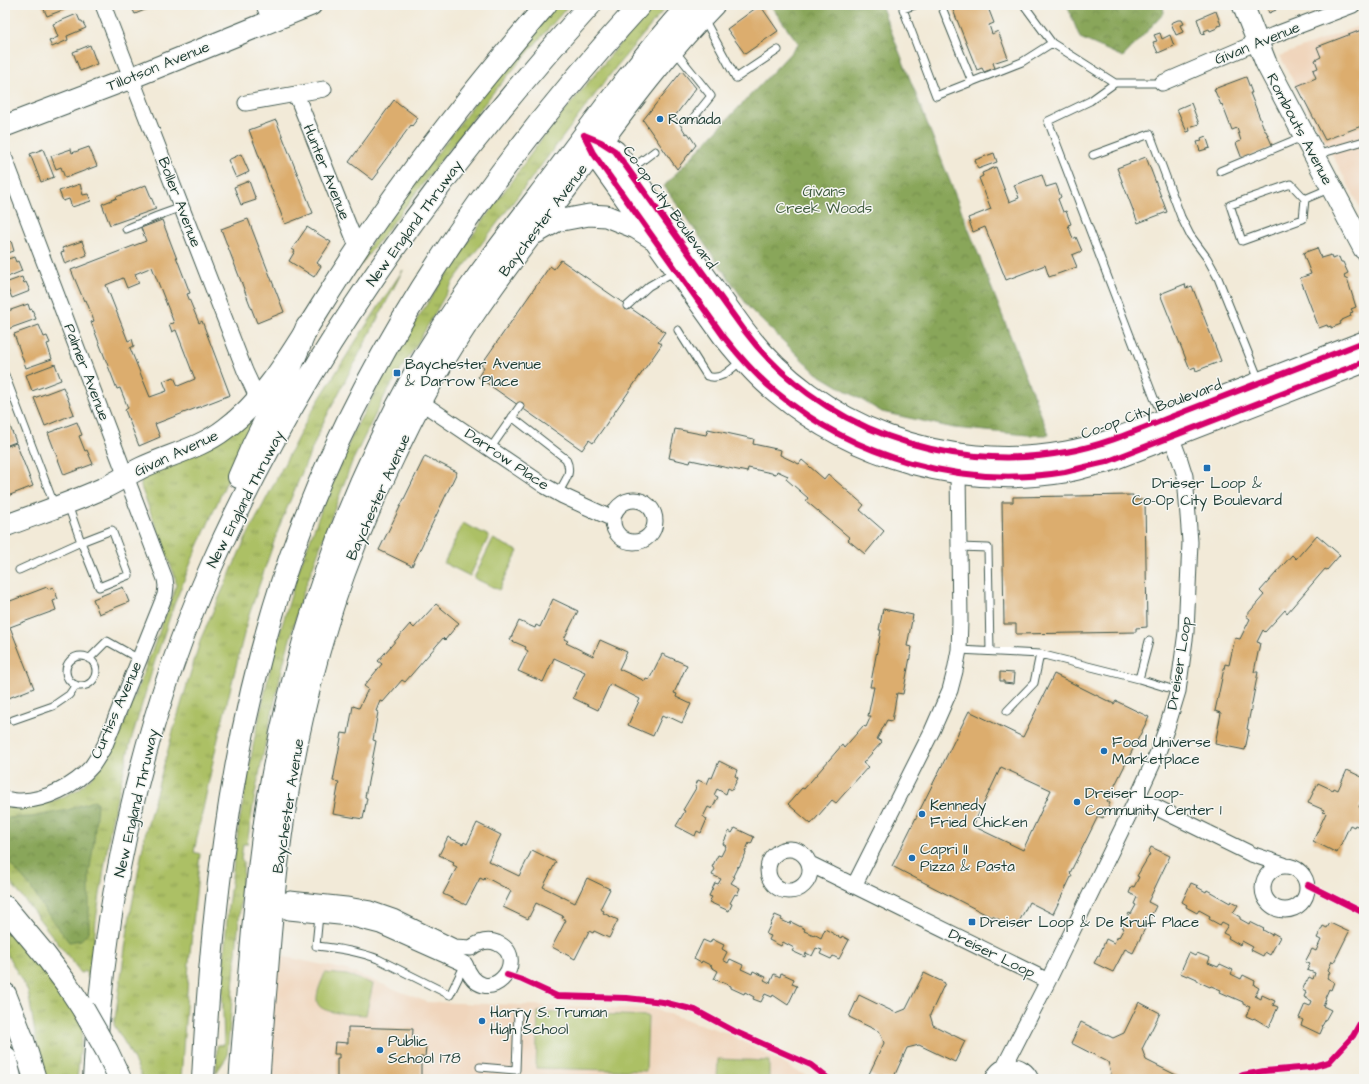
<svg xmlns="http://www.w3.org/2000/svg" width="1369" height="1084" viewBox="0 0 1369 1084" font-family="'Architects Daughter',sans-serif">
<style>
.built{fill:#f0d5bc}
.grass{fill:url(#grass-tufts);stroke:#667e4c}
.forest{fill:url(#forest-crowns);stroke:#547247}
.park{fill:#acc065;stroke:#667e4c}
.building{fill:#dcad6e;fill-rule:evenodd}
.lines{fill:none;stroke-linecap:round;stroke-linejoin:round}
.lane-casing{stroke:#3f574d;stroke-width:9}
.street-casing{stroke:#3f574d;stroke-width:17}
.secondary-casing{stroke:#3f574d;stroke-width:23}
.highway-casing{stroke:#3f574d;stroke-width:24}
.lane{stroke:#fff;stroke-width:7}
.street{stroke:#fff;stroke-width:15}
.secondary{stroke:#fff;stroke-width:21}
.highway{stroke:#fff;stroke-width:22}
.highway-bridge-casing{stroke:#3f574d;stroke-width:24;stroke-linecap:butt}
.highway-bridge{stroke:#fff;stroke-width:22}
.cycleway-casing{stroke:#f6f6f2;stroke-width:8}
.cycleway{stroke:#d6006c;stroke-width:6}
.poi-dot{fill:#1f6fb2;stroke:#f6f6f2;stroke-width:1.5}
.labels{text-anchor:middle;stroke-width:3;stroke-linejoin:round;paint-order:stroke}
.street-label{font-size:15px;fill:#1f3d34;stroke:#f6f6f2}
.poi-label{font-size:15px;fill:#1f3d34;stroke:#f6f6f2;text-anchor:start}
.park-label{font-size:15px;fill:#425e40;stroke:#f6f6f2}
</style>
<defs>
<pattern id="grass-tufts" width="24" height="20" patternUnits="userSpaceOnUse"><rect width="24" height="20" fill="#acc065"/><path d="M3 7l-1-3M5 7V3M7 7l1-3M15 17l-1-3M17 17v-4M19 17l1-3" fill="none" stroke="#8b9d54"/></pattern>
<pattern id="forest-crowns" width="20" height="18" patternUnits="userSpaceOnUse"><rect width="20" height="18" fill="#89a65a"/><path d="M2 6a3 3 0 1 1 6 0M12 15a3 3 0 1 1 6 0" fill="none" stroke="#6f884b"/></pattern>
</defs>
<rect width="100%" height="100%" fill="#f6f6f2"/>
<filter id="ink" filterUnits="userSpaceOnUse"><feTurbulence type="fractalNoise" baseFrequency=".025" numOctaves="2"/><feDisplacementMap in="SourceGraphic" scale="8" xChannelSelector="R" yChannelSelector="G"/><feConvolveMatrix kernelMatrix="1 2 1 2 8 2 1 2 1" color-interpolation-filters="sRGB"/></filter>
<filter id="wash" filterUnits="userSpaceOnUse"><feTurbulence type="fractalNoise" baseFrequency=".012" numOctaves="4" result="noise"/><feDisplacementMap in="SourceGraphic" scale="16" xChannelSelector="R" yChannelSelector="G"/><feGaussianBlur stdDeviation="0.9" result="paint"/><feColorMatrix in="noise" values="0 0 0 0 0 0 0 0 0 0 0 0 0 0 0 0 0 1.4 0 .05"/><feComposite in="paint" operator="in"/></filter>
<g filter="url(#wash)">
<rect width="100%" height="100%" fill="#f2ead8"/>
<!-- built -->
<path class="built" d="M1364 24V215L1280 56Z
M276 955 347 970 427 1002 654 1009 727 1033 812 1079H271L274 970Z"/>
<!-- grass -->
<path class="grass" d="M555 5H569L492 94 345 285 375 237 484 91Z
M655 5H668L616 67 454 280 420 339 385 395 352 462 302 596 284 661 270 722 255 794 247 844H243L241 860 244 862 227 1057 216 1073 217 1045 224 1044 222 985 228 906 239 824 254 741 274 652 299 569 325 500 354 431 400 345 467 243 543 137 619 45Z
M403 270 322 425 279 527 248 618 216 747 194 852 200 854 189 963 181 1079H143L128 1048 114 1025 129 921 146 830 172 735 201 638 244 542 310 414 361 333Z
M257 413 192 560 174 605 155 661 130 744 111 824 96 920 91 975 88 978 85 971 81 973 5 875V805L56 800 79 789 97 772 117 742 172 598 176 586 175 577 141 487V481L145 475Z
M5 918 46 966 83 1026 77 1079H43L39 1058 28 991 5 951Z"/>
<!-- forest -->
<path class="forest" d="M770 5H881L1049 435H1028L954 428 882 412 816 373 750 309 664 186 799 44Z
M1067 5H1163L1164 13 1123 57 1080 38Z
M93 801 97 802 94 841 89 874V932L81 940 69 942 46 912 29 885 5 858V818L32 817 68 810Z"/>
<!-- park -->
<path class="park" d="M463 523 489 536 470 576 444 563Z
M493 539 518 551 499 590 474 578Z
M325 973 347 975 373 984 366 1015C354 1014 318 1015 317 1001 316 992 322 981 325 973Z
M538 1012 648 1016 646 1071 536 1068Z
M718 1059 769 1061V1079H717Z"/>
<g id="blocks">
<!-- building -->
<path class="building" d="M42 5H76L47 16Z
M129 5H157L135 14 132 8 131 9Z
M760 5 778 31 745 54 727 29Z
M951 5H987L994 23 989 25 992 34 998 31 1008 58 993 63 995 68 984 72 982 68 977 70Z
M1266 5H1280L1275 7 1276 10 1269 13Z
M1216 11 1221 25 1217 26V28L1210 31 1209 29 1204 31 1205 33 1202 34 1197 19Z
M77 14 80 21H82L86 28 67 36 68 40 52 47 49 41 58 37 53 24Z
M1178 20H1182L1184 24 1180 25 1183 32 1176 35 1171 23Z
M1364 29V125L1325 140 1297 86 1316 78 1313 70 1318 68 1315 60 1321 57 1317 47Z
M1160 33 1162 39 1170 35 1174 46 1158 53 1153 42 1157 41 1154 35Z
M90 45 97 64 80 71 73 52Z
M682 71 696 88 675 116 686 134 688 133 696 145 677 169 643 120Z
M1246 77 1252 93H1250L1265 131H1266L1273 147 1242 159 1236 143 1241 141 1237 128 1232 130 1222 104 1221 105 1214 89Z
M394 100 418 118 412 126 411 125 377 171 379 172 373 180 349 162Z
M1191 103 1199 124 1189 127 1190 131 1187 132 1177 109Z
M276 120 313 213 285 224 249 130Z
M1206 136 1210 148 1200 151 1197 142 1202 141 1201 138Z
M89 147 97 166 65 178 61 167 56 169 51 156 71 149 72 153Z
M43 149 54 177 41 182 30 154Z
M994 153 997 162 978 169 975 160Z
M241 154 249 172 236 178 228 160Z
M1146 157 1167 212 1138 223 1117 168Z
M996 167 1009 202 1019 198 1014 185 1042 175 1046 187 1056 184 1061 197 1058 199 1063 212 1066 211 1071 224 1068 225 1073 239 1076 237 1082 251 1072 255 1077 267 1049 277 1045 265 1006 280 985 227 973 232 968 218 991 209 979 178 983 176 982 173Z
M249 181 256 200 241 205 234 187Z
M80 184 83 195 88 194 91 201 72 207 69 199 63 201 59 191Z
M146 185 156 209 110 225 102 204 117 198 116 197Z
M248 219 284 312 257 323 221 229Z
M162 220 190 293 187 294 199 323 202 321 230 395 155 424 160 437 139 446 125 410 128 408 120 388 117 389 91 322 94 321 86 300 84 301 71 270 146 241 141 228ZM152 267 174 323 169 324 172 332 176 330 195 379 178 386 174 377 163 381 167 391 150 397 130 348 134 346 132 339 128 341 106 285 123 278 127 288 139 283 135 274Z
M307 227 331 242 317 263 321 266 314 277 289 261 295 251 292 249Z
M5 237H7L9 242 11 241 14 251 5 254Z
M82 241 87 255 65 264 61 253 64 252 62 248Z
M1317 248 1321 258 1331 255 1332 259 1339 257 1341 262H1343L1348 273 1344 275 1345 279 1347 278 1356 307 1351 309 1353 312 1350 313 1351 316 1342 320V321L1340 322 1341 324 1331 328V326L1328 327 1327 325 1319 328 1300 278 1311 274 1303 253Z
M14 257 16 262 18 261 22 271 5 278V260Z
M561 260 665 332 658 342 662 344 593 443 589 440 582 450 478 377 484 367 481 365 550 266 554 269Z
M22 277 24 283 26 282 30 291 12 298 8 289 5 290V283Z
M1185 284 1186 288 1192 286 1221 361 1196 371 1195 367 1190 369 1160 294Z
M28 304 30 310 32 309 36 319 8 329 5 322V312Z
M39 325 44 337 47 336 50 343 47 344 52 359 26 368 14 334Z
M55 364 61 380 32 391 26 375Z
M63 387 74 414 45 426 34 398Z
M5 413 16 442 5 446Z
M77 422 82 435 79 436 85 451 87 450 93 464 64 475 48 433Z
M675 429 706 435 708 429 754 439 753 444 781 450 780 455 799 464 802 460 824 479 828 474 864 505 860 510 884 531 865 554 848 540 850 538 806 501 808 498 786 479 788 476 777 471 776 474 748 468 747 472 691 460 690 463 669 458Z
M16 443 33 486 5 497V447Z
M425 456 457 472 412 566 379 550Z
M1133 495 1134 500H1145L1147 627 1136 628V632L1016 634V624H1004L1002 502H1013V497Z
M1317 535 1340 555 1327 570 1325 569 1287 613 1285 610 1265 632 1263 630 1257 642 1260 643 1254 672H1258L1247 729 1249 730 1245 750 1215 744 1221 713 1215 711 1225 664 1229 665 1235 638 1240 639 1250 619 1246 616 1264 595 1260 591 1292 555 1296 559Z
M47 587 48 589 53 587 58 599 53 601 56 610 10 627 34 688 6 699 8 704 5 705V603Z
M123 587 129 602 99 614 93 599Z
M553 599 578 611 564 639 568 641 566 643 593 656 600 640 627 652 619 669 645 681 646 679 649 680 662 654 687 665 674 693 677 694 676 697 691 704 682 723 667 716 666 718 662 716 653 736 628 725 640 699 610 684 598 710 573 698 585 672 554 658 543 682 518 671 528 651 525 649 526 647 510 640 519 621 535 628 536 625 540 627Z
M436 604 459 623 445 640 443 638 405 682 402 680 383 702 380 701 376 711 378 712 373 740 376 741 365 797 367 798 363 819 333 814 339 782 333 781 342 733 348 734 353 706 359 708 368 689 364 686 382 664 378 661 410 624 414 628Z
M883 609 913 615 907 646 912 647 903 694 897 693 892 721 887 720 877 739 882 742 863 763 868 767 836 803 832 800 811 824 788 804 802 788 804 789 842 745 844 748 863 726 866 727 871 716H868L874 687H870L881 630H879Z
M1000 672 1014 673 1013 684 1004 683V681H1000Z
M1054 674 1114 704 1116 701 1149 717 1107 801 1110 803 1103 818 1098 816 1070 873 1072 875 1053 914 1029 902 1016 928 992 916 991 917 892 866 969 711 1023 737ZM1001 767 1051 790 1023 850 973 826Z
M719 761 737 770 735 776 738 778 732 790 728 788 726 794 717 789 714 795 718 797 712 809 708 807 703 817 707 819 701 833 697 831 695 836 676 826 685 811 683 810 696 788 695 787 698 780 707 784 710 777 712 778Z
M1347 770 1364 778V797L1359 807 1364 810V829L1355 825 1354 827 1350 825 1337 853 1313 841 1326 813 1323 812 1324 810 1308 803 1318 783 1333 790 1334 788 1338 790Z
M477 823 501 835 488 861 519 876 532 850 556 862 543 887 575 903 587 878 610 889 600 909 604 911 603 913 618 920 609 938 594 931 593 933 589 931 575 959 552 947 566 920 562 918 563 916 536 903 528 919 503 907 511 891 485 877 484 880 480 878 466 905 443 894 457 867 453 865 454 862 439 855 448 837 463 844 464 842 467 844Z
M735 828 754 837 751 844 749 843 745 852 746 853 739 867 738 866 733 876 735 877 731 883 740 888 737 895 735 894 730 903 732 904 729 911 709 902 712 897 709 896 715 883 718 884 721 879 712 875 715 869 712 867 718 855 721 856 726 846 723 844 729 831 732 833Z
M1151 847 1170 856 1148 902 1156 906 1133 953 1125 949 1113 972 1094 963 1098 956H1099L1106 939 1114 943 1118 936 1119 937 1124 928 1122 927 1129 913 1131 914 1136 905 1134 904 1137 897 1129 893 1132 886 1134 887 1139 877 1137 876 1150 854 1148 853Z
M1191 883 1198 886 1197 887 1206 892 1207 890 1230 903 1231 901 1238 905 1233 913 1240 917V919L1249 924 1250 922 1264 929 1263 930 1272 935 1273 933 1280 937 1270 955 1265 952 1263 956 1251 950 1253 947 1242 941 1240 945 1228 938 1229 936 1223 933 1228 925 1222 922 1220 925 1209 919 1210 916 1199 910 1197 913 1186 907 1187 905 1182 902Z
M775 915 782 918 781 920 790 924 791 922 805 929 804 931 814 935V934L821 938 825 929 841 938 842 936 849 940 839 959 833 956 831 959 820 954 822 950 816 948 812 956 806 953 805 957 792 951 794 948 783 942 781 946 769 940 771 936 766 934Z
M1330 923 1349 932 1334 962 1332 961 1328 970 1330 972 1327 978 1334 982 1331 990 1329 989 1325 998 1326 999 1323 1006 1331 1010 1322 1026 1323 1027 1320 1034 1301 1025 1303 1020 1299 1018 1305 1004 1310 1006 1312 1001 1304 997 1306 992 1302 990 1309 977 1313 979 1315 973 1307 970 1310 964 1305 962 1312 949 1316 951 1321 940 1317 938 1323 926 1327 928Z
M712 939 724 945 722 949 727 952 723 960 728 963 730 959 743 965 741 969 752 974 753 971 766 977 764 980 770 983 774 974 780 977 781 973 794 979 792 984 797 986 788 1005 773 995 772 997 765 994 761 1002 753 999 754 997 745 992 744 994 731 988V986L714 979 718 971 711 967 712 966 702 961 701 963 694 959 703 940 710 943Z
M1189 953 1195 956 1197 953 1210 958 1208 963 1218 967 1220 964 1233 970 1231 974 1241 979 1243 975 1255 981 1254 985 1259 988 1255 996 1261 999 1262 995 1275 1001 1273 1005 1278 1007 1269 1027 1254 1018 1253 1019 1246 1016 1250 1007 1243 1004V1002L1220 992 1221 990 1211 986 1210 987 1197 981V979L1188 975 1187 976 1180 973Z
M924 973 945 983 930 1015 933 1025 965 1041 955 1062 919 1045 907 1048 893 1079H878L869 1074 884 1043 880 1032 849 1017 859 995 896 1013 906 1009Z
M1139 1002 1160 1013 1142 1049 1146 1060 1184 1079H1108L1111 1073 1108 1062 1071 1043 1081 1022 1113 1038 1124 1033Z
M348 1027 413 1029 412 1045 426 1046 425 1057H420V1061H421V1079H337V1058H339V1054H334L335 1042 348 1043Z"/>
</g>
</g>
<g filter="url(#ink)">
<use href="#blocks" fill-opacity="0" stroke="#3f574d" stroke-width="1"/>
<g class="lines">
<defs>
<path id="lane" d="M915 5 903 9 936 96 1022 62 1052 43
M941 5 972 82
M1024 5 1052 43 1115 83H1162
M704 19 736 78 778 50
M675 51 711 96 694 117
M1115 83 1090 101 1048 121 1154 398 1164 418
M1093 155 1150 134 1181 217 1190 235 1207 258 1218 278 1259 380
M1316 155 1364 141
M631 169 655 151
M1220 171 1302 137
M1291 184 1305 199 1303 219 1242 241 1230 205Z
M1305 199 1331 188
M126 229 157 216 182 207
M627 306 649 286 675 271
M678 330 707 376C722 381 731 369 742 360
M5 375 55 507
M512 417 566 459C573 473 565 481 558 493
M490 449 520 406
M959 547 988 548 990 651
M19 570 81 542 112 530 129 575 99 587 81 542 68 505
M959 650 1040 654 1139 679 1178 691
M66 671a15 15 0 1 1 30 0a15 15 0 1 1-30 0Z
M89 659 107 641 139 659
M1139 679 1149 641
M1007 711 1034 683 1040 654
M13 720 53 706 69 695 76 685
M319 915 316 946C337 948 358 951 378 959L450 995 465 964
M480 1067 516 1070 518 1013"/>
<path id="street" d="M103 5 245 371 258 399
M264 5 270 21
M1162 83 1274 35 1353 5
M296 94 358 249
M246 103 324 89
M5 159 165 579 166 586 165 595 105 745C101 752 97 759 92 766 75 786 46 800 21 801 15 801 10 800 5 799
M412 396 545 486 563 496 613 519
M613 521a21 21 0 1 1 42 0a21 21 0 1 1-42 0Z
M1137 798 1251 854 1284 865
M768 870a21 21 0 1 1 42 0a21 21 0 1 1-42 0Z
M810 864 1048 981
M1263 888a22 22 0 1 1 44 0a22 22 0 1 1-44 0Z
M854 886 932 731 950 690 955 671 959 650 960 621 958 473 959 463
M264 904 273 906 289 912 349 918 380 926 465 964C484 1016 534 959 497 943 487 939 479 942 471 948L454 947 393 917 370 909 346 905 290 899 273 906
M1004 1067 1048 981 1137 798 1158 752 1167 727 1178 691 1186 632 1190 542 1185 476 1180 460 1168 428
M993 1079C1000 1060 1023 1062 1031 1079"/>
<path id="secondary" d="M1243 5 1266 63 1364 249
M5 126 131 78 311 5
M588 137 601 142 615 151 744 330C817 428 947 474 1066 452 1107 445 1147 426 1186 411 1245 388 1305 365 1364 342
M587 140 593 153 724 337C740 357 756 376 776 392 855 458 962 489 1065 472 1078 469 1092 465 1106 462L1364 362
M536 233 557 221 589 215 606 216 636 228 652 238
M5 526C39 513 74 502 106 487 118 481 129 474 141 468 168 455 201 448 225 429 265 400 290 355 316 314 337 280 359 246 382 213 433 141 488 72 546 5
M5 1056 11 1079
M240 1079C242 1043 246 1007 249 971 254 912 259 852 269 793 294 645 343 501 416 370 454 304 501 244 547 184 593 123 637 61 688 5
M259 1079C261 1045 264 1011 267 977 271 923 276 869 284 816 298 726 320 633 354 548 367 513 384 478 400 444 413 417 427 390 442 364 479 302 524 245 567 188 614 125 659 61 714 5"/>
<path id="highway" d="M239 477 253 445 284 383 307 327
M5 907 45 955 66 983 83 1009
M5 994 23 1040 35 1079
M94 1079C103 904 140 728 211 567 302 360 439 172 590 5
M203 1079C211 920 228 761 274 608 342 380 481 179 640 5"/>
</defs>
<!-- lane casing -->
<use href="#lane" class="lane-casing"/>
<!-- street casing -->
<use href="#street" class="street-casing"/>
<!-- secondary casing -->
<use href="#secondary" class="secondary-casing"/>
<!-- highway casing -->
<use href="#highway" class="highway-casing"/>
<!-- lane -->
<use href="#lane" class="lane"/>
<!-- street -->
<use href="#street" class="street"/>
<!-- secondary -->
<use href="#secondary" class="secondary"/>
<!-- highway -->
<use href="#highway" class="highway"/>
<defs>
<path id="highway-bridge" d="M83 1009 107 1051 120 1079"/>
</defs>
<!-- highway-bridge casing -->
<use href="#highway-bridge" class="highway-bridge-casing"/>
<!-- highway-bridge -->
<use href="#highway-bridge" class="highway-bridge"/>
<defs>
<path id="cycleway" d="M584 135 593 153 724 337C740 357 756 376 776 392 855 458 962 489 1065 472 1078 469 1092 465 1106 462L1364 362
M584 135 601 142 615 151 744 330C817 428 947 474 1066 452 1107 445 1147 426 1186 411 1245 388 1305 365 1364 342
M1308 885 1364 913
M507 975 522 980 557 996 627 998 663 1002 695 1010 734 1031 811 1065 829 1079
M1235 1079 1243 1075 1264 1071 1311 1067 1329 1062 1353 1036 1364 1016"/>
</defs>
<!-- cycleway casing -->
<use href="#cycleway" class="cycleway-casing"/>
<!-- cycleway -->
<use href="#cycleway" class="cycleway"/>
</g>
</g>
<!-- markers -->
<g class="poi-dot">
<circle cx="660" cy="119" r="4"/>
<rect x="393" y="369" width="8" height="8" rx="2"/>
<rect x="1203" y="464" width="8" height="8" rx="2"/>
<circle cx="1104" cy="751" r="4"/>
<circle cx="1077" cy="802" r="4"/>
<circle cx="922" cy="814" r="4"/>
<circle cx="912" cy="858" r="4"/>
<rect x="968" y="918" width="8" height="8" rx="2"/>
<circle cx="482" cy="1021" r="4"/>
<circle cx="380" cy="1050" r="4"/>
</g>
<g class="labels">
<!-- street labels -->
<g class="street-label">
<text transform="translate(1257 43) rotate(-22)" y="5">Givan Avenue</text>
<text transform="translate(158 66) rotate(-22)" y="5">Tillotson Avenue</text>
<text transform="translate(1300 129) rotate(62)" y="5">Rombouts Avenue</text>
<text transform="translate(327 172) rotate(68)" y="5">Hunter Avenue</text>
<text transform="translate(180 202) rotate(69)" y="5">Boller Avenue</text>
<text transform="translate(670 207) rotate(54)" y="5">Co-op City Boulevard</text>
<text transform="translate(543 220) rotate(-53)" y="5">Baychester Avenue</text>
<text transform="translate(414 223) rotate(-54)" y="5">New England Thruway</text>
<text transform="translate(87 372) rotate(69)" y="5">Palmer Avenue</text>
<text transform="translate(1151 409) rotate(-20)" y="5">Co-op City Boulevard</text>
<text transform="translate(176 453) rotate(-25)" y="5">Givan Avenue</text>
<text transform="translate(507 459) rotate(34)" y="5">Darrow Place</text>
<text transform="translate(378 497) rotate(-66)" y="5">Baychester Avenue</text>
<text transform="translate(245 499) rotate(-63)" y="5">New England Thruway</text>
<text transform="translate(1179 663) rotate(-81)" y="5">Dreiser Loop</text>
<text transform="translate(116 710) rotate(-66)" y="5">Curtiss Avenue</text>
<text transform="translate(136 803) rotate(-77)" y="5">New England Thruway</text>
<text transform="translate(288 806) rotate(-81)" y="5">Baychester Avenue</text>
<text transform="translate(992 953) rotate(26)" y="5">Dreiser Loop</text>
</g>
<!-- poi labels -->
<g class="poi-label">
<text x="668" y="124">Ramada</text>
<text x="405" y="369">Baychester Avenue<tspan x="405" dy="17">&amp; Darrow Place</tspan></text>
<text x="1207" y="488" text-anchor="middle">Drieser Loop &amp;<tspan x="1207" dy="17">Co-Op City Boulevard</tspan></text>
<text x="1112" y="747">Food Universe<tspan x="1112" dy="17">Marketplace</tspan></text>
<text x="1085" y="798">Dreiser Loop-<tspan x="1085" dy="17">Community Center 1</tspan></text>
<text x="930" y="810">Kennedy<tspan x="930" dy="17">Fried Chicken</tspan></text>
<text x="920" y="854">Capri II<tspan x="920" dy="17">Pizza &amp; Pasta</tspan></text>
<text x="980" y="927">Dreiser Loop &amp; De Kruif Place</text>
<text x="490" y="1017">Harry S. Truman<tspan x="490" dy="17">High School</tspan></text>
<text x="388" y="1046">Public<tspan x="388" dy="17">School 178</tspan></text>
</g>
<!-- park labels -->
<g class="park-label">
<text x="824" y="196">Givans<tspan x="824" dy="17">Creek Woods</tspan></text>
</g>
</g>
<!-- margin -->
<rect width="1369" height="1084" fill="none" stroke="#f6f6f2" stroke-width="20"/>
</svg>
